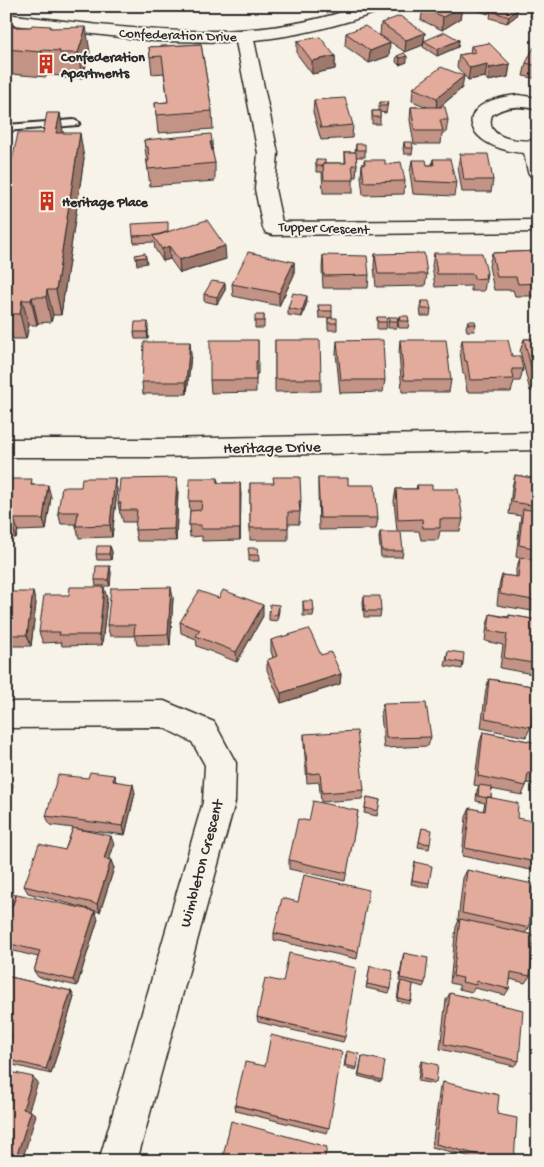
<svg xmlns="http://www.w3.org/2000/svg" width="544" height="1167" viewBox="0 0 544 1167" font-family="'Gochi Hand',sans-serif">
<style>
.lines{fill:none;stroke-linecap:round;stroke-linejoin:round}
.lane-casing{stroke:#2b2b2b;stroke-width:4}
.street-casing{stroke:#2b2b2b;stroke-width:3}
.lane{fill:#f7f3e8;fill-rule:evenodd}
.street{fill:#f7f3e8;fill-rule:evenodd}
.wall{fill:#c39385;stroke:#2b2b2b}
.shaded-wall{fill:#9f786c;stroke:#2b2b2b}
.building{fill:#e3ab9b;stroke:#2b2b2b}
.labels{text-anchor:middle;stroke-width:4;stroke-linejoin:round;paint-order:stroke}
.far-street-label{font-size:14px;fill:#2b2b2b;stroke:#f7f3e8}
.far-poi-label{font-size:14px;font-weight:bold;fill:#2b2b2b;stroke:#f7f3e8;text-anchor:start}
.street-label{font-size:16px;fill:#2b2b2b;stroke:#f7f3e8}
</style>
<rect width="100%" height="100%" fill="#f7f3e8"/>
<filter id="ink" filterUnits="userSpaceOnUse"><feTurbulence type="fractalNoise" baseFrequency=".02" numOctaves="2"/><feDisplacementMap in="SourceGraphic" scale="10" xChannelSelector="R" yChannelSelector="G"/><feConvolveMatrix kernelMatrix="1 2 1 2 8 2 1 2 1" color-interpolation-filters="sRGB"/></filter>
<g filter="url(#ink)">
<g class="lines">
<defs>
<path id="lane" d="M74 120 80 123 78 125 6 131V125Z"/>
<path id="street" d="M360 6H385L383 10C341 25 298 36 254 40L278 153 275 189 282 222 538 220V232L273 235 266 233 263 228 255 189 258 153 236 42 155 41 6 24V14C125 28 245 48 360 6Z
M518 95 538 98V110C521 105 506 105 492 115 483 140 522 142 538 140V178L531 176 528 172 524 153C463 148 448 101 518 95Z
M538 432V450L157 457H6V439H157Z
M164 701 214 722 236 763 235 802 137 1161H99L203 802 205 765 192 742 162 727 6 728V702Z"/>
</defs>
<!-- lane casing -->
<use href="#lane" class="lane-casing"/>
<!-- street casing -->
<use href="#street" class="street-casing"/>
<!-- lane -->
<use href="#lane" class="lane"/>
<!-- street -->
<use href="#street" class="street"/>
</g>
<!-- wall -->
<path class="wall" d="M465 6H496L488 14Z
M532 6H538V18L530 17Z
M462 7 460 19 442 30 421 20 423 8Z
M517 9 516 16 507 23 490 18 491 11Z
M381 23 425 33 423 45 405 52 380 35Z
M6 25H14V27L51 28 90 52 82 78H64L63 76 47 75 46 77 10 74V76H6Z
M346 33 389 56 369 63 345 46Z
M459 40 458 47 437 56 423 47 424 41Z
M297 41 335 56V69L312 74 297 54Z
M201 44 212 111 213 129 158 133 155 103 168 102 164 73 152 74 149 47Z
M471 46 510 64 508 77 488 81 485 77 468 80 457 67 459 55 470 53Z
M538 48V79L523 76 526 63Z
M397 56 407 62 399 65 396 62Z
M413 88H462L440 107 448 120 446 133H442L441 144H414L410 120 411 107H427L412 101Z
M314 100 353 125 352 138 321 140 313 112Z
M388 102 386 113 380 112V124H372V111H379V106Z
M60 113 63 133 84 158 61 315H53L51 322 38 323 37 325H29L26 339H13L6 316V189L43 133Z
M144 140 212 142V153L215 163V181L150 186Z
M404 142 413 148 412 154H404L403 149Z
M356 144 365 150V157H356L357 165 356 177H353V193H323L322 172H316V160L325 163H345V152H355Z
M460 154 493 180 491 192H462L458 167Z
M433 159 456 183 454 196 413 194 410 173 412 160 427 165H432Z
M364 160 385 164 405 181 404 194 363 195 361 177 362 164H364Z
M169 232 226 259 180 273 170 259 163 261 155 249 154 242 134 243 133 236Z
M538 251V296H515L513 290H494L489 266 492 253Z
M434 253 487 273 484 291H471V286L435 287 432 266Z
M375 254 427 274 425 286 376 287 374 266Z
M323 255 369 275 368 288H323L322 268Z
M294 262V275L279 306 233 296 232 284Z
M225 283V290L217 304 204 301V294Z
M421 301 431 309 430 316H421L420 308Z
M307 302 302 317 288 315V308Z
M318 305 332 311V318H319Z
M264 315V328H255V321Z
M399 316 409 321 408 328H399L398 323Z
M377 317 387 322 386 329H377Z
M389 317 398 321 397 328H388Z
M328 318 337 323V330H328Z
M468 321 476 324 474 331H467L466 327Z
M148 329V339H135L134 332Z
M524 339H538V391H530L520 351Z
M258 340V374H256V392L211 393 210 380Z
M275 340 321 379V391L275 392Z
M400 340 451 380 449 392H402L399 353Z
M462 340 512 356 523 369 520 381H514L511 392H467L465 374H463L460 352Z
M337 341 385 380 383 392 340 393 336 353Z
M191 354 187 394H143L142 382Z
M515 475 538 479V612L497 605 499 586 502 575 516 577V569L520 558 516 557 520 521 521 516 509 514 512 487Z
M115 478 117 490 112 537 79 538 76 526V524H61L58 512 81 487Z
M177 478 178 490 176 541H137L135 530 136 522H123L121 514H120L118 503Z
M218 478V483H240V540L202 541V536L190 537 189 525 190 511 189 501Z
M318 478 348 485 378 518 376 529 319 530 318 490Z
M6 479 34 485 51 497 46 530 18 531 16 538H6Z
M250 483 301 501 299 524H288V540H250Z
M417 485 432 489 463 519 460 531H440L438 540H421L419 531H397L394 501 396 489H416Z
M380 532 403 551 402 557H381L379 538Z
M110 546 112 552 111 560H97L96 554Z
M258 548 259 561H249V555Z
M111 572 110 586H96L95 580Z
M6 592 36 603 31 646H6Z
M364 596 381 611 380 617H364L363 602Z
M107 598 102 645 62 646 61 642 43 643 39 632Z
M173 598 170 645H137L135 636H110L107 625Z
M303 601 314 611 313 616H303Z
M279 605V611L277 621 269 620V614Z
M490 614 508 617 509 615 538 620V675L500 668 503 645 485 641 487 625Z
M263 616 237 662 197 646 196 639 181 633 180 622Z
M271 640 321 655 341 674 340 684 281 703 267 670V660L273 658 271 651Z
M448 651 463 663 462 669 445 666Z
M489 679 538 687V727L531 726 526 737 481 728 486 689Z
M383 704 431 737 428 746 384 748 381 714Z
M483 732 538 743V785L527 783 526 786 522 795 491 789V797L517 818 536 862 531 870 462 856 466 817 470 808 483 811 485 803 476 801 477 790 479 786 474 785 480 742Z
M304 734 364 790 362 799 321 802 319 782 307 783 304 744Z
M117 782 135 793 125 835 77 829 114 845 109 860 114 868 100 912 28 893 24 886 65 850 73 828 50 825 46 816Z
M367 797 380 800 377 816 364 813Z
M358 811 345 881 289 869V860L309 821Z
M422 828 430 844 429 849 418 847Z
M415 862 429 883 428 888 411 884Z
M467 870 529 928 525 933 530 976 525 983 510 979 509 989 505 995 474 988 472 992 459 989V985L450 983 456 927 459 920H458L463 878Z
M6 893 98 919 77 986 38 977 34 971 38 957 6 949V922L11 910 6 909Z
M274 933 358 952 357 959 274 940Z
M404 953 425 983 423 987 413 984 411 1001 409 1004 397 1001 399 985 401 982 399 981 403 956Z
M370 966 391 989 389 993 366 988Z
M6 976 71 991 74 997 51 1074 9 1064 6 1061V1050L10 1038 6 1037Z
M450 993 519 1061 514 1066 440 1049 446 1000Z
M257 1017 345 1037 343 1042 258 1022Z
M346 1054 357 1068 356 1070 344 1067Z
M362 1056 382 1080 381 1082 358 1076Z
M422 1061 436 1082 434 1084 418 1081 420 1064Z
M443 1082 497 1114 514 1161H486L432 1147 440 1087Z
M235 1105 329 1128 327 1133 236 1111Z"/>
<!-- shaded-wall -->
<path class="shaded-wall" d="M489 6H496L488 14Z
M462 7 460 19 442 30 443 17Z
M517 9 516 16 507 23 509 17Z
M86 27 90 52 82 78 78 53Z
M425 33 423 45 405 52 406 40Z
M459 40 458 47 437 56 438 49Z
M390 43 389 56 369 63 370 51Z
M42 50 47 75 46 77 41 52Z
M6 56 10 74V76L6 61Z
M335 56V69L312 74V61Z
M407 56V62L399 65 400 58Z
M487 64 485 77 468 80 470 68Z
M510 64 508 77 488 81 490 68Z
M464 76 462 88 436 110 437 98Z
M60 113 64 138 56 133Z
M80 133 84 158 61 315 56 290Z
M210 142H212L213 159Z
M169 246 170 259 163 261 162 249Z
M225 246 226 259 180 273 179 260Z
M146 257 147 263 137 265 136 258Z
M294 262V275L279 306V293Z
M225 283V290L217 304V297Z
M47 290 53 315 51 322 46 297Z
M307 296V302L302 317V311Z
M32 297 38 323 37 325 31 300Z
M22 300 29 325 26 339 20 314Z
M148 322V339L147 332Z
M190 342 191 354 187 394 186 382Z
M115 478 117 490 112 537 110 525Z
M177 478 178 490 176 541 174 529Z
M240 483 241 495 240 540Z
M48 485 51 497 46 530 43 519Z
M14 519 18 531 16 538 12 527Z
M110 546 112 552 111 560 109 554Z
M110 566 111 572 110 586 108 580Z
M104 587 107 598 102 645 99 635Z
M171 587 173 598 170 645 168 634Z
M33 592 36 603 31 646 27 635Z
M263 605V616L237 662 236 652Z
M341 674 340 684 281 703V693Z
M114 775 117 784 113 781Z
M9 776 13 785 8 820 6 817V792Z
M133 784 135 793 125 835 123 826Z
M111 836 114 845 107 867 104 859Z
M111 860 114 868 100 912 97 904Z
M95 911 98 919 77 986 73 980Z
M71 991 74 997 51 1074 46 1069Z
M33 1077 38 1082 28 1113 23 1109Z
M31 1111 36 1115 22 1161H15Z"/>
<!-- building -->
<path class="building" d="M425 6H460L462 7 443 17 423 8Z
M497 6H508L517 9 509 17 491 11Z
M400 16 425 33 406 40 381 23Z
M6 25H14L13 27H31L32 25 51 26 50 28 86 27 78 53H59L60 51 42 50 41 52 6 49Z
M365 26 390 43 370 51 346 33Z
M445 32 459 40 438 49 424 41Z
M320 37 335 56 312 61 297 41Z
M489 43 510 64 490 68 487 64 470 68 459 55 476 52 471 46Z
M201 44 212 111 156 115 155 103 168 102 162 56 150 57 149 47Z
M534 47 538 48V66L526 63Z
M404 53 407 56 400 58 397 56Z
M441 67 464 76 437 98 413 88Z
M345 98 353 125 321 128 314 100Z
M380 102H388L386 106H379Z
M411 107H445L448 120H440L443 131H415Z
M372 111H380V117H373Z
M47 113H60L56 133H80L56 290H47L46 297H32L31 300H22L20 314H6L10 290H6V189L18 133H43Z
M211 134 212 142H210L215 163 148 169 147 161H149L148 147H145L144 140Z
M404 142H412L413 148H405Z
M356 144H365V150H356Z
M345 152H356L357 165H352L354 180H324L323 163H346Z
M460 154H488L493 180H464Z
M433 159H450L456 183 415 181 412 160H426L427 165H434Z
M316 160H325V163H323V166H316Z
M364 160H385V164L401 162 405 181 364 182 362 164H365Z
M207 220 225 246 179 260 169 246 162 249 153 236Z
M168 222V232L159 235 133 236 132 224Z
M538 251V283L518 284 516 277H497L492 253Z
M248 252 294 262 279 293 232 284Z
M145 253 146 257 136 258 135 255Z
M424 253 427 274H378L375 254Z
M434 253H482L487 273 485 274 486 278 474 279 473 274H437Z
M323 255 367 256 369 275 324 276Z
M212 281 225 283 217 297 204 294Z
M293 293 307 296 302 311 288 308Z
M421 301H429L431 309H422Z
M318 305H332V311H319Z
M255 315H264V321H255Z
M399 316H408L409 321H400Z
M377 317H386L387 322H378Z
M389 317H397L398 321H389Z
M328 318H337V323H328Z
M468 321H475L476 324H468Z
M135 322H148L147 332H134Z
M524 339H538V379H534Z
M210 340H258V361H256V380H210Z
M275 340H320L321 379H275Z
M383 340 385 380H341L337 341Z
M400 340H446L451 380H404Z
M462 340H508L512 356H520L523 369H512L514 379 470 380 467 361H465Z
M144 342H190L186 382H142Z
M515 475 538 479V506L512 502Z
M273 477H300L301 501H299L300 512H288V528H250V483H274Z
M82 478H115L110 525 76 526 78 512H58L62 487H81Z
M177 478 174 529 135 530 137 510H120L121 503H118L120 479Z
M190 478H218L217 483H240V529H201V525H189L190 511 201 510 202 501H189Z
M318 478H348V485H375L378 518H320Z
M6 479H32L31 485H48L43 519H14L12 527H6Z
M417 485H432V489H458L463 519H440V528H423L422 519 398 520 396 489H418Z
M523 509 538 511V549L519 545Z
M380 532H401L403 551H382Z
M97 546H110L109 554H96Z
M248 548H258L259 555H249Z
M520 557 538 561V601L500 594 502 575 518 577Z
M96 566H110L108 580H95Z
M70 587H104L99 635H59L60 632H39L44 595H69Z
M171 587 168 634 134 635 135 625H107L111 588Z
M223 590 263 605 236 652 196 636 200 630 180 622 199 591 219 598Z
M6 592H33L27 635H6Z
M364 596H380L381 611H365Z
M303 601H313L314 611H304Z
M270 604 279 605 277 615 269 614Z
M490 614 509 618V615L538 620V664L504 658 507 634 488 631Z
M309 629 321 655 331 652 341 674 281 693 267 660 277 656 271 640Z
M448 651 464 653 463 663 447 660Z
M489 679 538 687V716L532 715 531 727 485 718Z
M426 703 431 737 386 738 383 704Z
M357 731 364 790 322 793 320 773 308 774 304 734Z
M483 732 538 743V775L528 773 526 786 478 776Z
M90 772 114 775 113 781 133 784 123 826 46 816 58 775 88 778Z
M6 776H9L6 792Z
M479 785 492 787 491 797H487V798L478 796Z
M367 797 380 800 378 811 365 808Z
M487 797 518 803 517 818 538 822V842L536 862 465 848 470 808 485 811Z
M313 801 358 811 347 873 289 860 298 819 309 821Z
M73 828 111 836 104 859 111 860 97 904 24 886 39 844 65 850Z
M422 828 432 830 430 844 419 842Z
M415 862 432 866 429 883 412 880Z
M467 870 533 884 529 928 462 913Z
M304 875 369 890 358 952 274 933 282 898 298 902Z
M6 893 16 895 12 906 6 905Z
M17 894 95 911 73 980 34 971 40 951 6 943V922Z
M460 919 534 935 530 976 511 972 509 989 476 981V985L462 982 463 978 453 976Z
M289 953 356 968 345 1037 257 1017 265 978 283 982Z
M404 953 428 958 425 983 400 978Z
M370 966 393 971 391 989 367 984Z
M6 976 71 991 46 1069 6 1059V1050L12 1034 6 1033Z
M401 981 413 984 411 1001 398 998Z
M450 993 523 1010 519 1061 444 1044Z
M271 1035 342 1052 329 1128 235 1105 245 1062 265 1066Z
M347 1051 359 1054 357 1068 345 1065Z
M362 1056 385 1061 382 1080 359 1074Z
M422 1061 438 1065 436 1082 420 1078Z
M6 1071 33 1077 23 1109 31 1111 15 1161H6Z
M443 1082 499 1095 497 1114 517 1118 514 1161H503L436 1144Z
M231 1121 327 1147 324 1161H222Z
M438 1157 452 1161H438Z"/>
</g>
<!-- icons -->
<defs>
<symbol id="building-bare" viewBox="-9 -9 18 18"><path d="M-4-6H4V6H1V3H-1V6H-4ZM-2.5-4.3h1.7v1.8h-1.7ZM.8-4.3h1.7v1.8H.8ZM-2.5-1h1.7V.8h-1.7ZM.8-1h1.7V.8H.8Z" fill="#c8321e" stroke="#f7f3e8" stroke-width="2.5" paint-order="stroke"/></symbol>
</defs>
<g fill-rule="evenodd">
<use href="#building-bare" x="32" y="50" width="28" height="28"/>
<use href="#building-bare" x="33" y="187" width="28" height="28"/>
</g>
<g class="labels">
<!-- far-street labels -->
<g class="far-street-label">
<text transform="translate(178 34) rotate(2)" y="5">Confederation Drive</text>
<text transform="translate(324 227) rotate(2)" y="5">Tupper Crescent</text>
</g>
<!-- far-poi labels -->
<g class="far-poi-label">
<text x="61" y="61">Confederation<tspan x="61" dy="16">Apartments</tspan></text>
<text x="62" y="206">Heritage Place</text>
</g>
<!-- street labels -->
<g class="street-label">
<text transform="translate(272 446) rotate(-1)" y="6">Heritage Drive</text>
<text transform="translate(200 863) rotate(-75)" y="6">Wimbleton Crescent</text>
</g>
</g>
<!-- margin -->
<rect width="544" height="1167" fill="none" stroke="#f7f3e8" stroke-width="25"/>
<rect x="12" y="12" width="519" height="1142" fill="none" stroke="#2b2b2b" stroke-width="2" filter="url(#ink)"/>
</svg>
